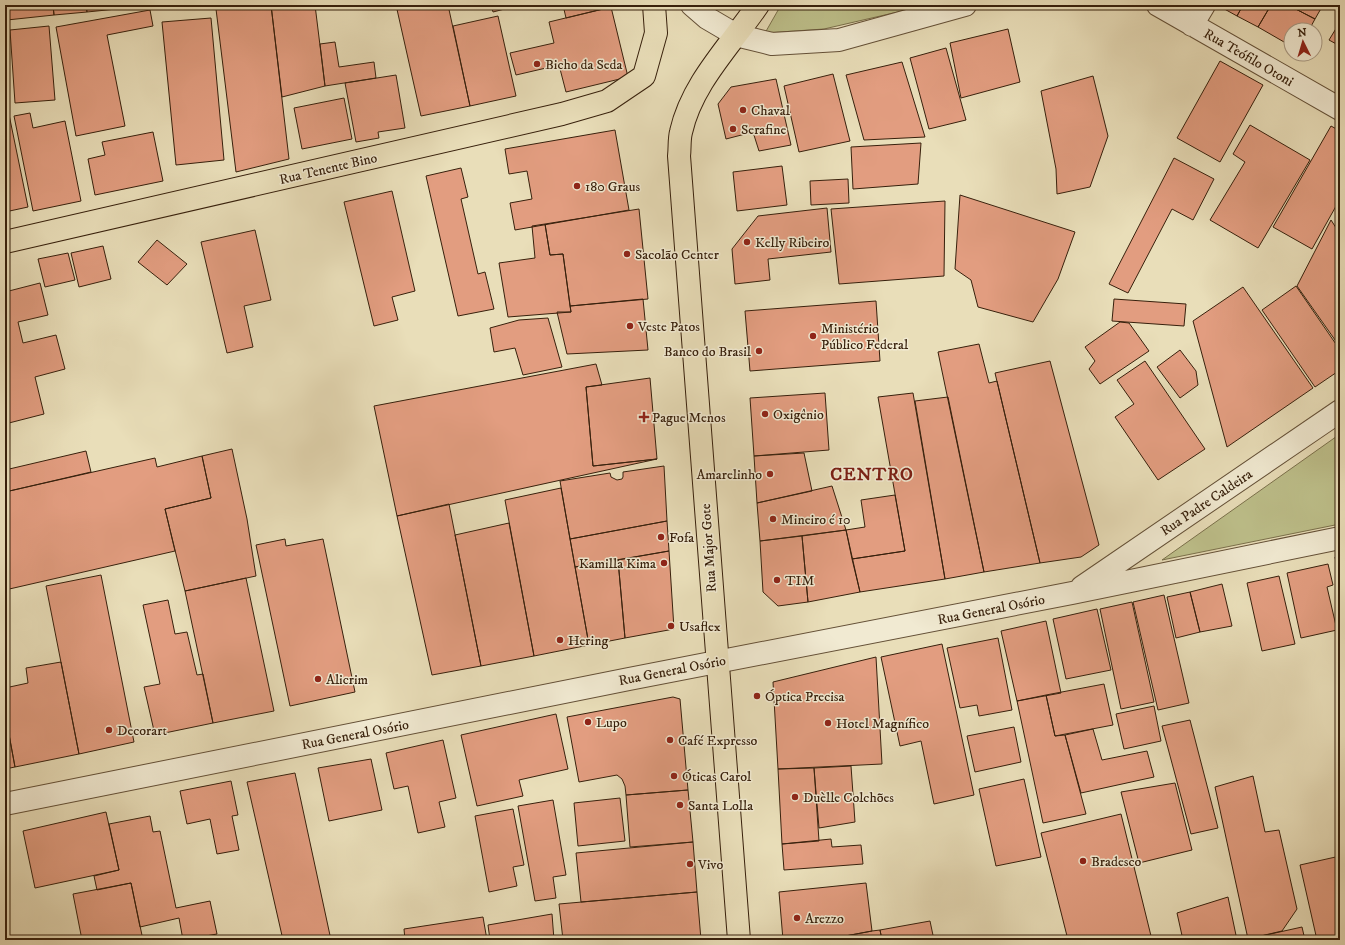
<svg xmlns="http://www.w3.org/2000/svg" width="1345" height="945" viewBox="0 0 1345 945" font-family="'IM FELL DW Pica',serif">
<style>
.green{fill:#bdbf8a;stroke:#7a704b}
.building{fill:#e29d80;stroke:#37200c}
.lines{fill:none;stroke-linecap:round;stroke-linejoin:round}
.street-casing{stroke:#645037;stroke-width:24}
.primary-casing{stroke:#37200c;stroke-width:24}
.street{stroke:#f1ead2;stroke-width:22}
.primary{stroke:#e9deb9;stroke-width:22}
.poi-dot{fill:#8f2418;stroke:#f1ead2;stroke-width:1.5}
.labels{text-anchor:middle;stroke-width:3;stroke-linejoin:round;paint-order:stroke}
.street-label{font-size:14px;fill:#37200c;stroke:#f1ead2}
.poi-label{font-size:14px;fill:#37200c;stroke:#f1ead2;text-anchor:start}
.district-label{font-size:18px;font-weight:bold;letter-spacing:1px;fill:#7a1f14;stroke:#f1ead2}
</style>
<rect width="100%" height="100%" fill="#e9deb9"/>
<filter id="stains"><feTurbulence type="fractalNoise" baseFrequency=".005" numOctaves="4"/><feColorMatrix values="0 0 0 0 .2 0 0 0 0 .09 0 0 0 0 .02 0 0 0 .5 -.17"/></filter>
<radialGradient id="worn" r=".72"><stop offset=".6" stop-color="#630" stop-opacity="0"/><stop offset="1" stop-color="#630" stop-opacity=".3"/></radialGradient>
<!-- green -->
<path class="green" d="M781 5H928L824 29 765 33Z
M1340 434V524L1162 560Z"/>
<!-- building -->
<path class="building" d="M6 5H53L54 15 7 20Z
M53 5H86L87 12 54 15Z
M86 5H125L126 8 87 12Z
M125 5H154L126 8Z
M170 5H191L170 7Z
M252 5H271L289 159 236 172 216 9Z
M271 5H315L325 86 282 97Z
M396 5H448L470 106 421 116Z
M491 5H520L493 12Z
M563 5H620L566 18Z
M1219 5H1243L1237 16 1219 6Z
M1243 5H1271L1258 27 1237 16Z
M1271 5H1288L1315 19 1309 30H1291V46L1258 27Z
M1288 5H1323L1315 19Z
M611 7 628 77 566 92 559 65 516 75 510 53 554 43 549 22Z
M150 10 153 26 107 35 125 126 76 136 56 27Z
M498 16 516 96 470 106 453 26Z
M211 18 224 160 176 165 162 22Z
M1340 22V46L1329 40Z
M49 26 55 100 15 103 10 30Z
M1008 29 1020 82 961 98 950 43Z
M335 42 339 67 374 62 376 78 325 86 320 44Z
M946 48 966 120 929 129 910 58Z
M1220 61 1263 85 1220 162 1177 138Z
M902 62 925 137 864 140 846 75Z
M833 74 850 141 799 152 784 86Z
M396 75 405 128 378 132 379 138 356 142 345 83Z
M1093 76 1108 136 1090 187 1057 194 1056 169 1041 91Z
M776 79 791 145 759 151 753 132 726 139 718 104 731 87Z
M5 95 28 207 5 212Z
M344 98 352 139 302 149 294 108Z
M30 113 33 128 65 121 81 201 33 211 14 116Z
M1250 125 1310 160 1258 248 1210 220 1245 162 1233 154Z
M1331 126 1340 131V199L1312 249 1273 227Z
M615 130 629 210 515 230 510 203 532 199 527 171 509 174 505 149Z
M153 132 163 181 95 195 88 159 105 155 102 142Z
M921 143 918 184 853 189 851 147Z
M1174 158 1214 179 1193 220 1172 209 1128 293 1109 284Z
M782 166 787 205 737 211 733 172Z
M461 168 468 197 461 199 478 274 485 272 494 309 458 316 426 176Z
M848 179 849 203 811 205 810 181Z
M392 191 415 291 392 297 398 320 374 326 344 202Z
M960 195 1075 232 1058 279 1033 322 978 307 971 280 955 269Z
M945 201 944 276 839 284 831 209Z
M827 208 831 252 768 259 770 280 735 284 732 249 758 216Z
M639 209 648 299 570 306 563 254 550 255 545 224Z
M1331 220 1340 234V347L1297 286Z
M545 224 550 255 563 254 571 312 508 317 499 263 535 258 532 226Z
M255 230 271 300 244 306 253 347 227 353 201 242Z
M157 240 187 264 167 285 138 262Z
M103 246 111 279 79 287 71 253Z
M68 253 75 280 45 287 38 259Z
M40 283 48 315 18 322 23 343 56 335 65 369 35 377 44 414 5 424V292Z
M1296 286 1340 350V370L1315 387 1262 310Z
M1243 287 1313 388 1227 447 1193 321Z
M643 299 648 350 567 354 557 312H571L570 306Z
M1114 299 1186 304 1184 326 1112 321Z
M876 301 880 361 750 371 745 311Z
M548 318 562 367 523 375 515 348 494 352 490 328 519 320Z
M1120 322 1129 323 1149 351 1100 384 1089 369 1095 361 1085 347Z
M979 344 989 383 997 381 1040 563 984 572 938 352Z
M1180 350 1196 371 1198 385 1180 398 1157 367Z
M1050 361 1099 545 1081 557 1040 563 995 373Z
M1145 361 1205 449 1158 480 1115 417 1134 404 1117 380Z
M596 364 602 385 586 387 593 466 657 459 397 516 374 406Z
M650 378 657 459 593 466 586 387Z
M825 393 829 450 754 456 750 398Z
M913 393 945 579 860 592 852 559 905 551 878 397Z
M948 397 984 572 945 579 915 401Z
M232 449 247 519 256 576 185 591 165 509 211 498 202 456Z
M86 451 91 472 5 492V470Z
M804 453 812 491 757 503 754 456Z
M202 456 211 498 165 509 175 551 5 590V492L155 458 157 467Z
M664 466 667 521 570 539 560 481 610 473 611 477 617 480 622 479 623 477V472Z
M832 486 846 530 760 541 757 503Z
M561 488 589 645 534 656 505 500Z
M895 495 905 551 852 559 846 530 865 527 861 500Z
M449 504 481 666 432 675 397 516Z
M667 521 669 551 575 567 570 539Z
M509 523 534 656 481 666 455 535Z
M846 530 860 592 808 602 802 536Z
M802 536 808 602 778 606 763 592 760 541Z
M285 539 286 546 323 539 355 692 290 706 256 545Z
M669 551 674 629 625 638 618 560Z
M1340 556V585L1335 557Z
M618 560 625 638 589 645 575 567Z
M1328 564 1333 585 1327 587 1337 630 1301 638 1287 573Z
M101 575 134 742 79 754 46 586Z
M1279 576 1295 644 1262 651 1247 583Z
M246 578 274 711 213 723 185 591Z
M1222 584 1232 626 1200 632 1190 592Z
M1190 592 1200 632 1176 638 1167 597Z
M1164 595 1189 703 1158 710 1133 602Z
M168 600 175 634 187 632 197 675 203 674 213 723 155 735 144 687 160 684 143 605Z
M1132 602 1154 702 1121 709 1100 609Z
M1097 609 1111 670 1066 679 1053 619Z
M1046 621 1061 693 1017 701 1001 631Z
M998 638 1012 710 979 716 977 705 960 708 947 648Z
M942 644 974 795 934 804 921 741 900 746 881 657Z
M876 657 882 764 778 769 773 682Z
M61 662 79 754 15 767 5 712V688L28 683 26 668Z
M1104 684 1113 725 1055 736 1046 695Z
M1046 695 1055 736 1065 735 1086 814 1043 823 1017 701Z
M673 697 680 699 688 790 626 795 625 786 622 779 617 775 579 782 567 717Z
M1154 706 1161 741 1124 749 1116 714Z
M556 714 568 769 519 780 523 796 477 806 461 735Z
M6 719 15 767 5 769V720Z
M1190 720 1218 828 1191 834 1162 726Z
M1014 727 1021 762 975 772 967 736Z
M1093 729 1102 760 1147 751 1154 777 1081 793 1065 735Z
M443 740 456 798 439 802 445 827 418 833 408 786 394 789 386 753Z
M371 759 382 810 329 821 318 768Z
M851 766 855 822 819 828 814 768Z
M814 768 819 841 782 844 778 769Z
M295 773 331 940H283L247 782Z
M1253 776 1265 832 1279 830 1297 909 1282 931 1248 939 1215 787Z
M1024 779 1041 857 996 866 979 789Z
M231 781 238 815 232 816 239 850 217 854 210 819 187 824 180 791Z
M1175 783 1192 850 1139 863 1121 792Z
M688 790 693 842 630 847 626 795Z
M620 798 625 841 578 846 574 803Z
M553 800 566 875 553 877 556 898 535 901 518 806Z
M513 809 524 865 513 867 517 886 489 892 475 816Z
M106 812 119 870 35 888 23 831Z
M1121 814 1152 940H1068L1041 833Z
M150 816 153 832 160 831 176 908 210 901 217 934 183 940 179 918 140 927 131 883 97 890 94 876 119 870 109 824Z
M831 839 832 847 861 845 863 864 784 870 782 844Z
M693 842 697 892 581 902 576 853Z
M1340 856V940H1317L1300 865Z
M131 883 143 940H82L73 894Z
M866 883 872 931 824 940H783L779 892Z
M697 892 701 940H563L559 904Z
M1228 897 1237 940H1183L1177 913Z
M552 914 554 940H490L488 925Z
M483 917 487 940H405L404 929Z
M930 921 934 940H882L880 930Z
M1302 927 1305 940H1248V939Z
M880 930 882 940H824L872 931Z
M1045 936 1046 940H1030Z"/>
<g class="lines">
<defs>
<path id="street" d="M692 5 707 18 736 35 772 44 839 40 965 5
M1158 5 1340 109
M1192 25 1204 5
M1082 587 1340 411
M5 804 629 679 1072 593 1340 538"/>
<path id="primary" d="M5 242 562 114 607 101 644 76 656 33 654 5
M739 940 679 156C680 148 679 140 681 132 692 83 730 46 758 5"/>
</defs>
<!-- street casing -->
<use href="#street" class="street-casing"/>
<!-- primary casing -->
<use href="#primary" class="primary-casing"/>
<!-- street -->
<use href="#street" class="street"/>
<!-- primary -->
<use href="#primary" class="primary"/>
</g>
<!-- markers -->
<g class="poi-dot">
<circle cx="537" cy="64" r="4"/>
<circle cx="743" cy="110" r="4"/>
<circle cx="733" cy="129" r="4"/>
<circle cx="577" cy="186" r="4"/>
<circle cx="747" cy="242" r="4"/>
<circle cx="627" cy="254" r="4"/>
<circle cx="630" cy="326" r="4"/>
<circle cx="813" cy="336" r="4"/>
<circle cx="759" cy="351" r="4"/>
<circle cx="765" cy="414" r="4"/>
<path d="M642 411h4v4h4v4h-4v4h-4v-4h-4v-4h4z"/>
<circle cx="770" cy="474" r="4"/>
<circle cx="773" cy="519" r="4"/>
<circle cx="661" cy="537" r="4"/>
<circle cx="664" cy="563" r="4"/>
<circle cx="777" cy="580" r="4"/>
<circle cx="671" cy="626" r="4"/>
<circle cx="560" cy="640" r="4"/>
<circle cx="318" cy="679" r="4"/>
<circle cx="757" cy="696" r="4"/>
<circle cx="588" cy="722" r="4"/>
<circle cx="828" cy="723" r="4"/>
<circle cx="109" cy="730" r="4"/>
<circle cx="670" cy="740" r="4"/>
<circle cx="674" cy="776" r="4"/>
<circle cx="795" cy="797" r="4"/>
<circle cx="680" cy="805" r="4"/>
<circle cx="1083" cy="861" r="4"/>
<circle cx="690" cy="864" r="4"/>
<circle cx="797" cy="918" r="4"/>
</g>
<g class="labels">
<!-- street labels -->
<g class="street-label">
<text transform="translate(1249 57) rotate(30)" y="5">Rua Teófilo Otoni</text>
<text transform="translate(328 168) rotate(-13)" y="5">Rua Tenente Bino</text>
<text transform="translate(1206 502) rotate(-34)" y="5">Rua Padre Caldeira</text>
<text transform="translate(708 548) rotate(-94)" y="5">Rua Major Gote</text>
<text transform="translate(991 609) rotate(-11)" y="5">Rua General Osório</text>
<text transform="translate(672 670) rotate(-11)" y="5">Rua General Osório</text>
<text transform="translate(355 734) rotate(-11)" y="5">Rua General Osório</text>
</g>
<!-- poi labels -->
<g class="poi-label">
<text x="545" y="69">Bicho da Seda</text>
<text x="751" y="115">Chaval</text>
<text x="741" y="134">Serafine</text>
<text x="585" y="191">180 Graus</text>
<text x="755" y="247">Kelly Ribeiro</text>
<text x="635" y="259">Sacolão Center</text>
<text x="638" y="331">Veste Patos</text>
<text x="821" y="333">Ministério<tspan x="821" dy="16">Público Federal</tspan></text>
<text x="751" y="356" text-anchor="end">Banco do Brasil</text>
<text x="773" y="419">Oxigênio</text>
<text x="652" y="422">Pague Menos</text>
<text x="762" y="479" text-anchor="end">Amarelinho</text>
<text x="781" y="524">Mineiro é 10</text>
<text x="669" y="542">Fofa</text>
<text x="656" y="568" text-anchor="end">Kamilla Kima</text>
<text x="785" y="585">TIM</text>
<text x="679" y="631">Usaflex</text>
<text x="568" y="645">Hering</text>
<text x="326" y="684">Alicrim</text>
<text x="765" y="701">Óptica Precisa</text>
<text x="596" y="727">Lupo</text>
<text x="836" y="728">Hotel Magnífico</text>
<text x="117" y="735">Decorart</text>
<text x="678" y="745">Café Expresso</text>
<text x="682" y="781">Óticas Carol</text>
<text x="803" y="802">Duèlle Colchões</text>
<text x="688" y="810">Santa Lolla</text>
<text x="1091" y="866">Bradesco</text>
<text x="698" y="869">Vivo</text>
<text x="805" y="923">Arezzo</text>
</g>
<!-- district labels -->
<g class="district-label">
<text x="872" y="480">CENTRO</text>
</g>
</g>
<!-- margin -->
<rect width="1345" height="945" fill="none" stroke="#e9deb9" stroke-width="20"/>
<rect x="6" y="6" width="1333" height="933" fill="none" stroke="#37200c" stroke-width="2"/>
<rect x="10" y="10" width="1325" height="925" fill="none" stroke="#37200c"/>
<!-- north arrow -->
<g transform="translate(1303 42) rotate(355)"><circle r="19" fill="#f1ead2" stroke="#a79983"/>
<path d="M0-3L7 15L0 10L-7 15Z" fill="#8f2418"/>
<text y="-6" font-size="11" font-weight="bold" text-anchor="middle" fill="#37200c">N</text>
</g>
<rect width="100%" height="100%" filter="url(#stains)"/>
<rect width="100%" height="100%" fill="url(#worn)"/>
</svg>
